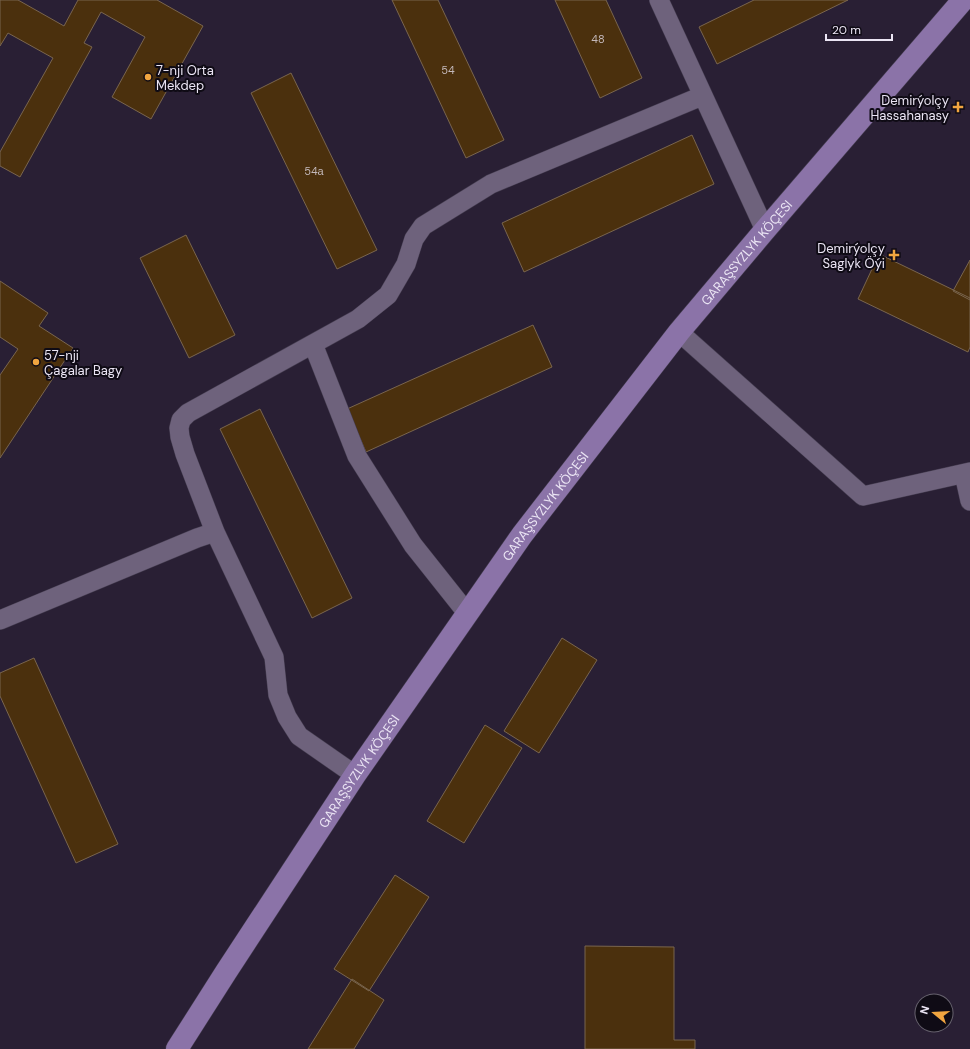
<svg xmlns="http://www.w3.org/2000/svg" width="970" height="1049" viewBox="0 0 970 1049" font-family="'DM Sans',sans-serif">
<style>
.building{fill:#4b300d;stroke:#79654e}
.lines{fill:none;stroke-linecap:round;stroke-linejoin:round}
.street-casing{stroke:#453d50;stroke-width:20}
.primary-casing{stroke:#453d50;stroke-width:23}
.street{stroke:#6e627c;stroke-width:19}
.primary{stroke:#8b73a8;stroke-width:22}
.poi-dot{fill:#f1a540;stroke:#0f0b15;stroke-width:1.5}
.labels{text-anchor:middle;stroke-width:4;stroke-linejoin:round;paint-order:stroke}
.number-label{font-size:11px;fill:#c3b8ba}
.poi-label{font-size:13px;fill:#ebe5f4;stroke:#0f0b15;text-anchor:start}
.street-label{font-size:13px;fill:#ebe5f4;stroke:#0f0b15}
</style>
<rect width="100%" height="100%" fill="#291f34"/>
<!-- building -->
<path class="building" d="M0 0H18L64 26 78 0H157L203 26 151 119 112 97 145 37 101 12 84 43 92 47 20 177 0 166V152L53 58 8 33 0 46Z
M392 0H438L504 140 466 158Z
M555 0H606L642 78 600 98Z
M754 0H848L717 64 699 27Z
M291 73 377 250 337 269 251 93Z
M692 135 714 184 524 272 502 223Z
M186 235 235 335 189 358 140 258Z
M879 254 970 298V347L968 352 858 299Z
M970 260V300L953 291Z
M0 281 48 313 39 326 73 348 0 458V375L18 349 0 337Z
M533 325 552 367 366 452 347 409Z
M260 409 352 598 312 618 220 429Z
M562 638 597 660 539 753 504 731Z
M34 658 118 844 76 863 0 696V673Z
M485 725 522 748 464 843 427 821Z
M395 875 429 897 369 991 334 969Z
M585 946 674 947V1040H695V1049H585Z
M352 979 384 1000 354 1049H308Z"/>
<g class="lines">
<defs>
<path id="street" d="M659 0 765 230
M679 332 863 496 970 472
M313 344 357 456 413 545 467 613
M964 474 970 501
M215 532 274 657 278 695 287 717 299 736 355 775
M0 620 197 538 215 532 185 454 180 437 179 428 181 420 188 413 358 319 388 295 406 264 414 239 423 226 491 184 702 96"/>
<g id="primary">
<path id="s1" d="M177 1049 226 972 355 775 522 535 679 332 765 230 963 0"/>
</g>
</defs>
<!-- street casing -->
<use href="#street" class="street-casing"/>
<!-- primary casing -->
<use href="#primary" class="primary-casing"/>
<!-- street -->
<use href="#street" class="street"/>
<!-- primary -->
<use href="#primary" class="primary"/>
</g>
<!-- markers -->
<g class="poi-dot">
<circle cx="148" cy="77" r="4"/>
<path d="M956 101h4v4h4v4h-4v4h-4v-4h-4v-4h4z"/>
<path d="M892 249h4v4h4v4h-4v4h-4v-4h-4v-4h4z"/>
<circle cx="36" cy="362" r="4"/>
</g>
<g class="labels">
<!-- number labels -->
<g class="number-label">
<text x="598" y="43">48</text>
<text x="448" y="74">54</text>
<text x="314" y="175">54а</text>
</g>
<!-- poi labels -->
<g class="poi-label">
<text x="156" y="75">7-nji Orta<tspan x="156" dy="15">Mekdep</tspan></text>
<text x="949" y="105" text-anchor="end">Demirýolçy<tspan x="949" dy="15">Hassahanasy</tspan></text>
<text x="885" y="253" text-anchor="end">Demirýolçy<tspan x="885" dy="15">Saglyk Öýi</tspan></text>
<text x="44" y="360">57-nji<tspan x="44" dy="15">Çagalar Bagy</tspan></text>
</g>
<!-- street labels -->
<g class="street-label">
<text dy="5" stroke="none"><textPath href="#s1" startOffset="980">GARAŞSYZLYK KÖÇESI</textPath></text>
<text dy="5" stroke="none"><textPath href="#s1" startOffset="656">GARAŞSYZLYK KÖÇESI</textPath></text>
<text dy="5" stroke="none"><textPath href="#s1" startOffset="332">GARAŞSYZLYK KÖÇESI</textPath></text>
</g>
</g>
<!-- north arrow -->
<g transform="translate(934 1013) rotate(288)"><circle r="19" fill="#0f0b15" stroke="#67626e"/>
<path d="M0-3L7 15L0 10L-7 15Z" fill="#f1a540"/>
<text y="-6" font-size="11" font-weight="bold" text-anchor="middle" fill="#ebe5f4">N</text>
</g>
<!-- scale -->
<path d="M826 34v6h66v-6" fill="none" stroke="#ebe5f4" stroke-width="2"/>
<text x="832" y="34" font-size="12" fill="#ebe5f4" stroke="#0f0b15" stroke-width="3" paint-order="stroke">20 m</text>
</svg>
